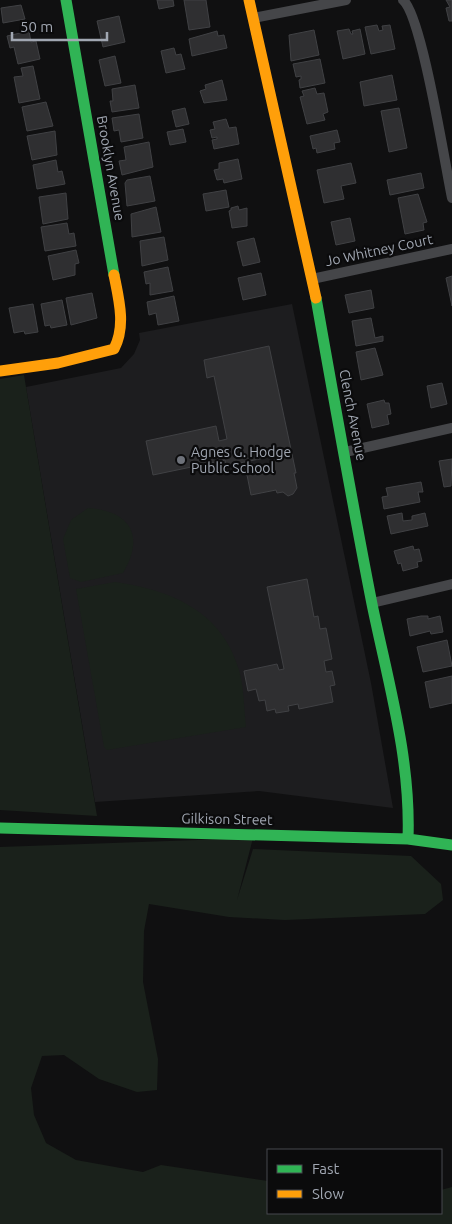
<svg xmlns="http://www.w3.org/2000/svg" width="452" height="1224" viewBox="0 0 452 1224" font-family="Ubuntu,sans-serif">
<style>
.built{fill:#1d1d1f}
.green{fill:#1a211b}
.building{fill:#2f2f31;stroke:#404144}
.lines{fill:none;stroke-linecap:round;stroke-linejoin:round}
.street{stroke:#454649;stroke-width:10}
.fast{stroke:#30b455;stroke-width:11}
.slow{stroke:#ff9f0a;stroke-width:11}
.poi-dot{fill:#6e727a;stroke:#0b0b0c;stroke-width:2}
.labels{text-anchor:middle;stroke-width:4.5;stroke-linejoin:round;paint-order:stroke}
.street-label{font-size:14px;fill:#a1a7b2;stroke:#0b0b0c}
.poi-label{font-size:14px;fill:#a1a7b2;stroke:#0b0b0c;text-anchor:start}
</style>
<rect width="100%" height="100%" fill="#101011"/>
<!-- built -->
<path class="built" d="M292 304 371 683 393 808 259 791 95 802 26 387 121 368 134 354 140 340 139 333Z"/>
<!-- green -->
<path class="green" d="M24 375 97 816 0 810V379Z
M88 508C131 511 145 536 123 573L81 582 70 578 63 539 71 520Z
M115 582C171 590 222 611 239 670 244 688 244 709 246 727L119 748 107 750 104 747 76 589Z
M253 838 237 900 253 849 411 856 441 884 443 900 425 914 285 920 229 917 149 904 144 931 143 982 158 1059 157 1090 137 1092 99 1079 64 1055 42 1056 31 1088 34 1115 46 1143 76 1160 143 1172 161 1165 268 1181V1213H441V1190L452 1187V1224H0V847Z"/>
<!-- building -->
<path class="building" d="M157 0H173L174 6 159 9Z
M184 0H206L210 27 189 30Z
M446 0H452V21H449L446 8 450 7Z
M21 5 25 19 3 23 1 8Z
M119 16 125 42 103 47 97 21Z
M377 25 379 31 383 30 382 26 390 25 395 49 371 54 365 27Z
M349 29 351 34H353L352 31 360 29 365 54 343 59 337 31Z
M314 30 319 55 291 61 289 35Z
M29 31 31 42 36 41 40 59 18 64 14 47 10 48 7 36Z
M217 31 218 36 224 35 227 48 192 56 189 39Z
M174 48 176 55 181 54 185 69 166 73 161 51Z
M115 56 121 83 105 86 99 60Z
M320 59 325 83 300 88 299 80 301 79V76L296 77 293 64Z
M33 66 40 99 19 103 14 77 23 76 21 68Z
M392 75 397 100 364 106 360 82Z
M222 80 227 100 204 103 200 91 206 89 205 85Z
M135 85 139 108 112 112 110 101H113L112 89Z
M315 88 317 94 324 93 328 112 323 114 325 120 307 124 300 97 304 96 302 91Z
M46 102 53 126 27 131 22 107Z
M185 108 189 124 176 127 172 111Z
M399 108 407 148 389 152 381 111Z
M139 114 143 138 121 142 119 130 114 131 112 118Z
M226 119 229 128 236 127 239 144 214 149 212 140 217 139V137L212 138 210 130 215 129 213 122Z
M183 129 186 142 170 145 167 132Z
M337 130 340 142 334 143 335 149 317 153 316 148 313 149 310 136Z
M55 131 57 155 32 160 27 136Z
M149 142 153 167 122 175 119 161 126 160 124 147Z
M238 159 242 179 224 183 223 179 217 180 214 170 219 169V163Z
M56 160 58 172 62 171 65 184 37 189 33 165Z
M351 163 356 183 341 186 344 199 324 203 317 170Z
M421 173 424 188 390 195 387 180Z
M150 176 155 201 127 206 125 183 127 180Z
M226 190 229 207 206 211 203 194Z
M66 193 68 219 43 224 39 197Z
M418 194 427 222 423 223 424 230 405 234 398 198Z
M238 206 239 210 247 208V226L232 228 229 211 231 210V208Z
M156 207 161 232 132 237 131 214Z
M350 218 355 241 336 245 331 222Z
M67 223 69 234 74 233 76 246 45 251 41 227Z
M164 237 168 260 142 266 140 241Z
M254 238 260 262 243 266 237 242Z
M76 250 79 263 75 264V275L53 280 48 256Z
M168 267 173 291 150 295V283L146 284 144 272Z
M261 273 266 295 243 300 238 278Z
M452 276V306L446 278Z
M371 290 374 308 349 313 345 295Z
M92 293 97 318 71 325 66 298Z
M174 296 179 321 158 325 156 313 149 315 147 302Z
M62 300 67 325 51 328 50 325 45 326 41 304Z
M33 304 38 332 25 334 24 331 14 333 9 308Z
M371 318 375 338 383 336V341L356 346 352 321Z
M269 346 296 473H294L297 488 293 494 288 496 283 492 277 493 276 490 251 495 246 470 273 465 271 454 263 456 264 458 226 466 225 460 153 475 146 441 216 426 219 441 227 439 214 376 207 378 204 360Z
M375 348 383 375 361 380 356 352Z
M442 383 447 404 431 408 427 386Z
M384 400 385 403H389L391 414 387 415 389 424 372 428 367 404Z
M452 459 451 486 444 487 439 461Z
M421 482 423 492H418L420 502 384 509 382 497 388 496 386 488Z
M402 513 403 521 412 520V516L425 513 428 526 391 534 387 516Z
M413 546 414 550 419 549 422 561 417 562 418 567 403 571 401 563 398 564 394 551Z
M307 579 314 617 318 616 320 629 326 628 332 659 324 661 326 672 332 671 335 685 330 686 333 702 299 709 298 704 288 706 289 711 276 713 275 709 267 711 265 700 259 701 256 689 248 691 244 671 277 664 279 670 284 669 267 587Z
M421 616H428V619L440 616 443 632 431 634 430 631 410 636 407 619Z
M447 640 452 666 423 672 417 647Z
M452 676V703L430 708 425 682Z"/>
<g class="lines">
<!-- street -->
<path class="street" d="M403 0C422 16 445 165 452 198
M253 18 346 0
M312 279 452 249
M345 452 452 428
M372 603 452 584"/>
<!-- fast -->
<path class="fast" d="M66 0 114 275
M316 298C334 400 352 502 372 604 388 682 411 759 408 839
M0 828 408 839 452 845"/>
<!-- slow -->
<path class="slow" d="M249 0 316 298
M0 371 58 363 114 349C126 326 119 300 114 275"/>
</g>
<!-- markers -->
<circle class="poi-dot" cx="181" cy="460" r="5"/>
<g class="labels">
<!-- street labels -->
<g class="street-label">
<text transform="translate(111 168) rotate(80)" y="5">Brooklyn Avenue</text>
<text transform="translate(379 250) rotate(-12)" y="5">Jo Whitney Court</text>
<text transform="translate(353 415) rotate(79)" y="5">Clench Avenue</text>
<text transform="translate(227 819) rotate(1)" y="5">Gilkison Street</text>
</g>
<!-- poi labels -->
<g class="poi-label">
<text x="191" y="457">Agnes G. Hodge<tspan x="191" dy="16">Public School</tspan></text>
</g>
</g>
<!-- legend -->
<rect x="267" y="1149" width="175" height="65" fill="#0b0b0c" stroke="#47494e"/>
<rect x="277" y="1165" width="25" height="8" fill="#30b455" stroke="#47494e"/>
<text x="312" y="1174" font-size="15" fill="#a1a7b2">Fast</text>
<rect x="277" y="1190" width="25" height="8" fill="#ff9f0a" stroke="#47494e"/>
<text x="312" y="1199" font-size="15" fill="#a1a7b2">Slow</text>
<!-- scale -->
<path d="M12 32v8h95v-8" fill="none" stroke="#a1a7b2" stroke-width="2.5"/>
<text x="20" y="32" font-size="15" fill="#a1a7b2" stroke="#0b0b0c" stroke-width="4" paint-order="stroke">50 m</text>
</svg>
